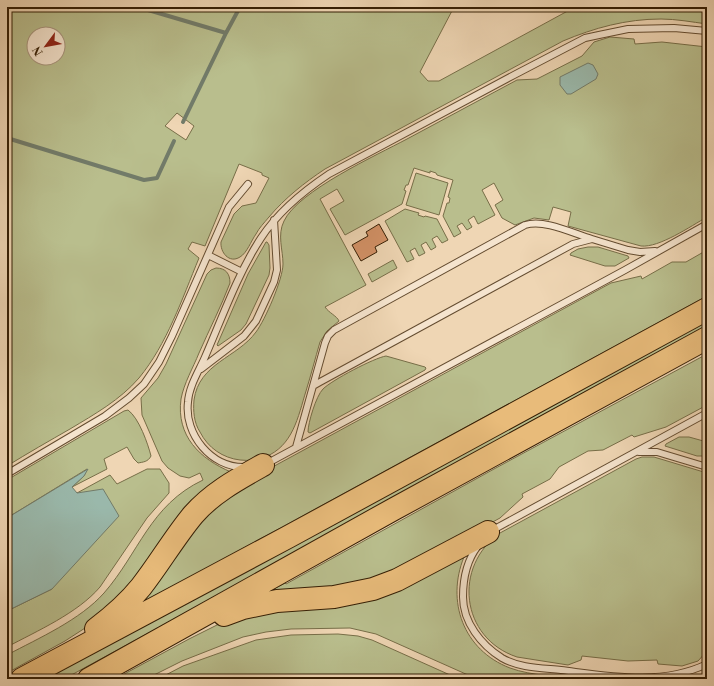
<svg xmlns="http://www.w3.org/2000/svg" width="714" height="686" viewBox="0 0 714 686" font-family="'Libre Bodoni',serif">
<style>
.green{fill:#b9be8d;stroke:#776e48;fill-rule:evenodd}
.water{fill:#9ab9ac;stroke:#727b69}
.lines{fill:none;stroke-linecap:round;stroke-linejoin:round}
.stream{stroke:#727b69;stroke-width:4}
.building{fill:#d49267;stroke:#351e04}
.service-casing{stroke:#644c30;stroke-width:8}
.motorway-casing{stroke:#351e04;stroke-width:24}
.service{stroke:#f5e4ce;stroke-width:6}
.motorway{stroke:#e8bb7a;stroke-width:22}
</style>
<rect width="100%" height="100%" fill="#efd6b4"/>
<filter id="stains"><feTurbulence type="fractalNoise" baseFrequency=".005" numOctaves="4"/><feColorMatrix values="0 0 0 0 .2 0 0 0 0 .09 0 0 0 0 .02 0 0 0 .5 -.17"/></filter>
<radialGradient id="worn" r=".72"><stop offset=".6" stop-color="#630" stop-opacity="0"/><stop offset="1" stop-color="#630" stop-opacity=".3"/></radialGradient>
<!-- green -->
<path class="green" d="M7 7H454L420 72 428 81H439L575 7H707V24C692 22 676 19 661 19 626 19 594 28 563 41L325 169C304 183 285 198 269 217 264 223 259 228 256 234 251 241 247 253 240 257 229 264 220 252 221 242L234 214 242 206 256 203 269 178 262 175V173L239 164 205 246 192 242 188 249 199 258C182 299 167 344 139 378 120 400 95 414 70 429 49 441 28 453 7 466ZM34 34H58V58H34ZM177 113 194 126 186 140 165 126Z
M610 37 634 39 635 44 662 42 707 47V217C691 226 659 248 641 246L568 226 571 212 553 207 549 220 534 218 515 225 502 218 495 205 503 200 494 183 482 190 495 215 478 224 474 216 468 220 472 227 467 230 462 223 457 226 461 233 454 237 443 216 447 203H449L450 198 448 197 453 180 437 175 436 173 430 171V173L414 168 408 185H406L404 190 406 191 402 204 345 235 330 209 344 201 337 189 320 199 366 285 325 307C329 313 337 316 339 321L327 331 320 342C315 359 311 375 306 391 298 417 293 446 265 457 257 460 249 461 240 460 223 458 208 448 200 432 194 423 193 411 194 400 199 363 237 358 256 332 265 320 283 279 283 264 283 250 277 235 284 221 298 191 377 155 407 139 444 119 480 100 517 80L537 79 582 56 594 42Z
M416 173 448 183 439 215 406 205Z
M405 209 419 213 418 215 424 217 425 216 437 219 448 240 442 243 437 236 432 239 436 247 431 250 426 242 421 245 425 253 419 256 415 248 410 251 414 259 407 262 385 221Z
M266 242H267L269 245 270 268 269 275 246 324 241 330 218 346 217 345 248 274Z
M588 247H598L628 256 629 258 615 266H605L570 255 571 253 578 249Z
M707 250V296L170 588 140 603 199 518 267 470 611 283 641 276 642 279 672 262H686Z
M393 260 397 268 372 282 368 274Z
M216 268C226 268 230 274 230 283 221 307 209 330 199 353 193 368 184 383 181 399 176 436 200 459 231 472L99 619 65 641 7 673V655C39 638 80 620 104 593 139 553 150 505 203 480L200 473 189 478 180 476 168 468 162 461 142 415 141 398 158 378 166 364 207 274 211 270Z
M707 320V329L64 679H46Z
M707 354V405L666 427 634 437 632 435 603 450 588 451 559 467 550 479 522 494 523 497 500 518 412 566 353 587 268 592 285 583 286 584 494 469Z
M386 356 425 367 426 368 425 370 310 433 308 432C308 423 316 396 323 389 332 380 374 358 386 356Z
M128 410C139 418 148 444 151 456 148 462 143 462 138 463L134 459 127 447 104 459 107 469 72 487 84 476 87 469 7 518V480L124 411Z
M679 437H689L707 442V456H697L665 446 666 444Z
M642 457H654L707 473V651L698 661 682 666 658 664 657 660 628 661 582 656 581 660 568 665 517 657C460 638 453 566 500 533L636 459Z
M147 469H160L169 483V493L147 518 100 587C78 613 37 631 7 647V611L52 589 77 493 110 475 117 484Z
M464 557C446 601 463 650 510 668 532 676 558 676 582 679H477L376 634 350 628 291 629 266 632 243 637 182 661 146 679H115L189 639 221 623Z
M338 634 358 636 372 640 459 679H158L183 666 256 640 291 635Z"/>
<!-- water -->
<path class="water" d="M588 63 593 65 598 74 596 79 571 94H567L560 85V77Z
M88 469 84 476 72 487 77 493 103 489 119 516 52 589 7 611V518Z"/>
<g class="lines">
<!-- stream -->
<path class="stream" d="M138 7 226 33
M183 122 226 33 240 7
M7 138 144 180 157 178 174 141"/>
</g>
<!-- building -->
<path class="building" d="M379 224 388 240 375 247 377 252 361 261 352 245 368 236 366 232Z"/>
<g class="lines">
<defs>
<path id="service" d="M208 255 242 272
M201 369 244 336 256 321 274 282 277 270 274 220
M313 386 325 343 328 336 334 330 525 225C545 219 572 233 592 239
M296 447 313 386 320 382 573 244 592 239 628 250 640 252 655 251
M639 452H657L707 467
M266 464 625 270 707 224
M245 467C211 468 184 434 188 402 189 386 199 371 205 357 222 318 238 273 261 238 278 212 302 192 329 174L514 75 585 38 599 35 628 29 674 28 707 31
M7 474 105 416 129 398 144 384 159 362 172 336 229 207 248 184
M491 531 707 413
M478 546C467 560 463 579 463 597 463 622 481 645 502 658 519 668 542 668 561 670 609 676 661 686 707 664"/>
<path id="motorway" d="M224 615 243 608 277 601 334 597 373 589 397 580 488 532
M96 629C112 617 128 603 141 587 159 564 174 538 193 515 212 493 238 479 263 465
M22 679 288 537 707 309
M89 679 394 509 707 338"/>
</defs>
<!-- service casing -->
<use href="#service" class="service-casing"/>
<!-- motorway casing -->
<use href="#motorway" class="motorway-casing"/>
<!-- service -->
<use href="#service" class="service"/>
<!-- motorway -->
<use href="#motorway" class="motorway"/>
</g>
<!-- margin -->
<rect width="714" height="686" fill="none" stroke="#efd6b4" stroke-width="24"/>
<rect x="8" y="8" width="698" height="670" fill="none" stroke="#351e04" stroke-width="2"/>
<rect x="12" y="12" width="690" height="662" fill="none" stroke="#351e04"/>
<!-- north arrow -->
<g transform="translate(46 46) rotate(238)"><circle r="19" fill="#f5e4ce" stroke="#a8957d"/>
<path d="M0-3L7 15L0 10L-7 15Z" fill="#8f2418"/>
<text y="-6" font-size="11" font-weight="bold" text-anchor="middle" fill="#351e04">N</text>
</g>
<rect width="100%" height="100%" filter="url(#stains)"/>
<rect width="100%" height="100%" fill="url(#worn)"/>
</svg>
